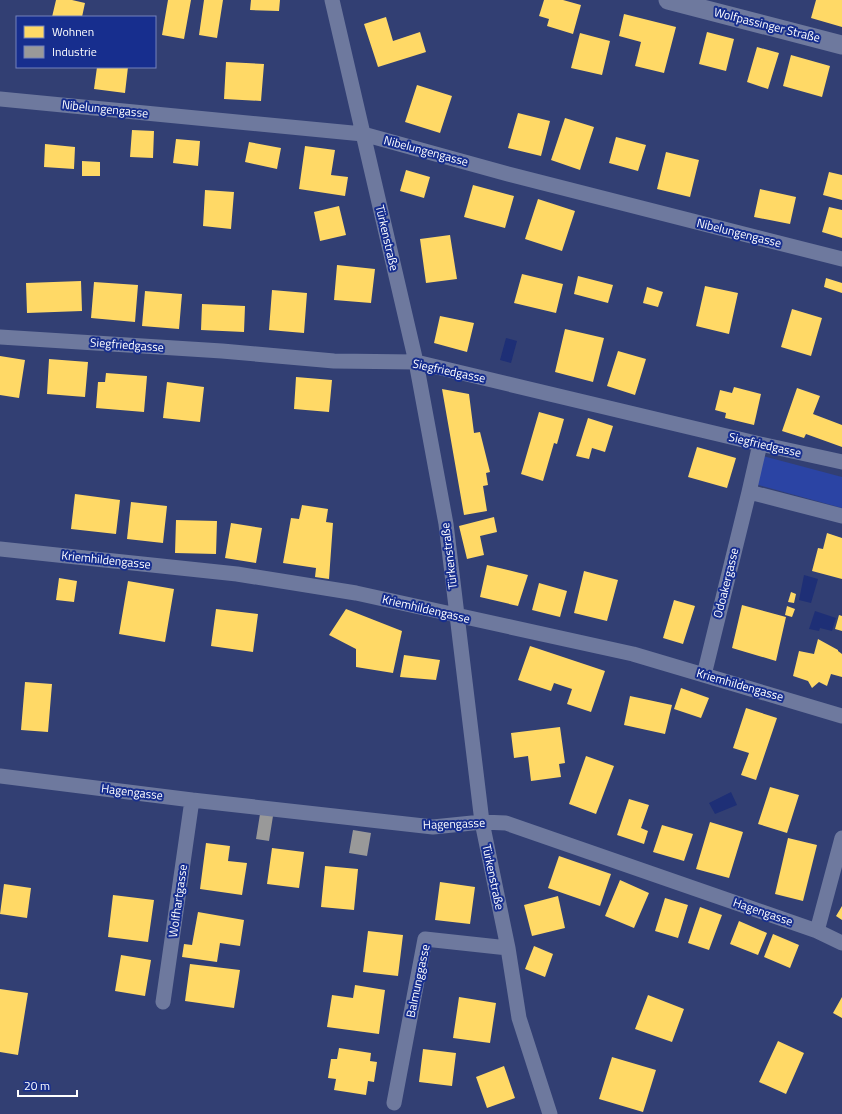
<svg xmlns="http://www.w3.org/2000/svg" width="842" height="1114" viewBox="0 0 842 1114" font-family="'Titillium Web',sans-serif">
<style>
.green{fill:#2b44a4}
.water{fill:#1e2f76}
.homes{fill:#ffd966}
.industry{fill:#999}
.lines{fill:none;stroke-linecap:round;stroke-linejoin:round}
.minor{stroke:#6e799e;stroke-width:15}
.tertiary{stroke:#6e799e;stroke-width:19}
.labels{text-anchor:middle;stroke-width:4;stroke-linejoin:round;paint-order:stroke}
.street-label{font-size:12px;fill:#fff;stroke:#172e8e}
</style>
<rect width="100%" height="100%" fill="#323f73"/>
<!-- green -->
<path class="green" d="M763 456 842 477V508L755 484Z"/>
<!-- water -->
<path class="water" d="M506 338 517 341 511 363 500 360Z
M804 575 818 579 811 603 799 600Z
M815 611 836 618 832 631 820 628 819 631 809 629Z
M731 792 737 805 715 814 709 803Z"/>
<!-- homes -->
<path class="homes" d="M56 0H72L85 3 82 17H52Z
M168 0H191L184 39 162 35Z
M204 0H223L217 38 199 35Z
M251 0H280L279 11 250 10Z
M544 0H563L581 5 573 34 547 26 549 19 539 16Z
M816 0H842V27L811 18Z
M624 14 676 27 664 73 635 66 641 42 619 36Z
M386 17 393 41 420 32 426 52 378 67 364 24Z
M707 32 734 39 726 71 699 64Z
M580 33 610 41 602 75 571 68Z
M757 47 779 53 768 89 747 82Z
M791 55 830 66 822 97 783 86Z
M226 62 264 64 261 101 224 99Z
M97 67H128L125 93 94 89Z
M417 85 452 96 440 133 405 122Z
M518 113 550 121 541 156 508 148Z
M565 118 594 127 580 170 551 160Z
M132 130 154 131 153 158 130 157Z
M616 137 646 145 638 171 609 163Z
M176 139 200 141 198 166 173 163Z
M249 142 281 148 277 169 245 162Z
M45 144 75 147 74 169 44 167Z
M305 146 335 150 331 175 348 177 345 196 299 189Z
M666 152 699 160 690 197 657 189Z
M82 161 100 162V176H82Z
M406 170 430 177 424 198 400 191Z
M829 172 842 175V200L823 195Z
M473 185 514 196 505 228 464 217Z
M760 189 796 197 790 224 754 217Z
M205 190 234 192 231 229 203 226Z
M538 199 575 211 562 251 525 239Z
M339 206 346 235 320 241 314 212Z
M829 207 842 210V238L822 232Z
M450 235 457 279 426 283 420 239Z
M337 265 375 269 371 303 334 300Z
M522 274 563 284 556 313 514 303Z
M578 276 613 285 608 303 574 294Z
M826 278 842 283V293L824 287Z
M81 281 82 311 27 313 26 283Z
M94 282 138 285 135 322 91 318Z
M705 286 738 293 729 334 696 326Z
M647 287 663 292 658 307 643 303Z
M272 290 307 293 304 333 269 330Z
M145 291 182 294 179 329 142 326Z
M202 304 245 306 244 332 201 330Z
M792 309 822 318 811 356 781 347Z
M440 316 474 323 467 352 434 343Z
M565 329 604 338 593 382 555 372Z
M618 351 646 359 635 395 607 386Z
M0 356 25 360 19 398 0 395Z
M49 359 88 362 85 397 47 394Z
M106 373 147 376 144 412 96 408 98 382H105Z
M296 377 332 380 329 412 294 409Z
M167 382 204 387 200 422 163 418Z
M734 387 761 394 754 425 725 418 726 413 715 410 720 390 732 393Z
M797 388 820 396 813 414 842 425V447L806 434 804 438 782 431Z
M442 389 469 394 474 433 480 432 490 472 486 473 488 485 483 486 487 511 464 515Z
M539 412 564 419 557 444 554 443 543 481 521 474Z
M588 418 613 426 605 452 592 448 589 459 576 456Z
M697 447 736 458 727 488 688 477Z
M75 494 120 500 116 534 71 529Z
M131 502 167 506 163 543 127 539Z
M302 505 328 509 326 522 333 523 329 579 315 577 316 568 283 563 291 518 299 519Z
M494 517 497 532 480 536 484 555 467 559 459 526Z
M176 520 217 521 216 554 175 553Z
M231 523 262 528 256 563 225 558Z
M827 533 842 538V579L812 571 818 548 823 549Z
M487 565 528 575 518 606 480 597Z
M584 571 618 580 607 621 574 613Z
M59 578 77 581 74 602 56 600Z
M128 581 174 589 165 642 119 634Z
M539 583 567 591 560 617 532 610Z
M791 592 796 594 794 603 788 602Z
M674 600 695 606 683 644 663 638Z
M742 605 786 617 776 661 732 648Z
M787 606 795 609 792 617 785 615Z
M216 609 258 614 253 652 211 646Z
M346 609 402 631 393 673 356 667V649L329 635Z
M839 615 842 616V631L835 629Z
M818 639 838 650V651L842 654V677L831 674 827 686 819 682 812 688 808 681 793 676 799 651 814 654Z
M530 646 605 671 591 712 567 704 572 689 554 683 551 691 518 680Z
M404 655 440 660 436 680 400 677Z
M25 682 52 684 48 732 21 730Z
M681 688 709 698 701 718 674 709Z
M630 696 672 705 665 734 624 725Z
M746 708 777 718 756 780 741 775 749 753 733 748Z
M560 727 565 763 559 764 561 777 531 781 528 756 514 758 511 733Z
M586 756 614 766 596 814 569 804Z
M770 787 799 795 787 833 758 824Z
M629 799 649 805 641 828 648 831 644 844 617 835Z
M710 822 743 832 729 878 696 869Z
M662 825 693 834 684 861 653 852Z
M788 838 817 845 803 901 775 894Z
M206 843 230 846 228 861 247 863 242 895 200 889Z
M272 848 304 852 299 888 267 884Z
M559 856 611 874 600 906 548 888Z
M325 866 358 869 354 910 321 907Z
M620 880 649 893 634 928 605 916Z
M440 882 475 887 470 924 435 920Z
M4 884 31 888 27 918 0 914Z
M113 895 154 900 148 942 108 937Z
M558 896 565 928 532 936 524 905Z
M665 898 688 905 678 938 655 931Z
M842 906V920L836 916Z
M700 907 722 915 709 950 688 943Z
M198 912 244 920 240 946 220 943 217 962 182 957 184 944 192 945Z
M739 921 767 933 758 955 730 944Z
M368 931 403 935 398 976 363 972Z
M773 934 799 945 790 968 764 957Z
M534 946 553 954 545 977 525 969Z
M121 955 151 960 145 996 115 991Z
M190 964 240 970 234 1008 185 1001Z
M355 985 385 990 379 1034 327 1027 332 995 353 998Z
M0 989 28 993 18 1055 0 1052Z
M648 995 684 1009 672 1042 635 1029Z
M459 997 496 1003 490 1043 453 1038Z
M842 997V1018L833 1013Z
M778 1041 804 1053 786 1094 759 1082Z
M339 1048 371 1053 370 1061 377 1062 374 1082 368 1081 366 1095 334 1090 336 1079 328 1078 331 1059H337Z
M423 1049 456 1053 452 1086 419 1082Z
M612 1057 656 1070 643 1112 599 1099Z
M504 1066 515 1098 487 1108 476 1077Z"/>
<!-- industry -->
<path class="industry" d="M260 814 273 816 269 841 256 839Z
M353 830 371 833 367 856 349 853Z"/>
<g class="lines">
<!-- minor -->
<path class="minor" d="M332 0 416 362 446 524 482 822 508 948 519 1018 550 1114
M0 99 363 134 508 174 842 259
M0 337 222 351 334 361 416 362 760 444 842 462
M760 444 749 492 842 516
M0 549 237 574 356 593 633 654 842 716
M704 675 749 492
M0 776 192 800 433 827 482 822 506 823 817 931 842 943
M817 931 842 838
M163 1002 192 800
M394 1103 425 939 508 948"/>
<!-- tertiary -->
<path class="tertiary" d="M668 0 842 45"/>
</g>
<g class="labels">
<!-- street labels -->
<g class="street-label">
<text transform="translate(767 25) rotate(14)" y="4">Wolfpassinger Straße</text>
<text transform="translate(105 109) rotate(6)" y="4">Nibelungengasse</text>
<text transform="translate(426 151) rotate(15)" y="4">Nibelungengasse</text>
<text transform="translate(739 233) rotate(14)" y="4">Nibelungengasse</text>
<text transform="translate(387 238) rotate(77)" y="4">Türkenstraße</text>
<text transform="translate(127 345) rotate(4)" y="4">Siegfriedgasse</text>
<text transform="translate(449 371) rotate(12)" y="4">Siegfriedgasse</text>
<text transform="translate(765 445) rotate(13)" y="4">Siegfriedgasse</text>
<text transform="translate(449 556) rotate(-97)" y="4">Türkenstraße</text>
<text transform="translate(106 560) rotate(6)" y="4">Kriemhildengasse</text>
<text transform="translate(726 583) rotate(-76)" y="4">Odoakergasse</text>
<text transform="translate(426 609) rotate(13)" y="4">Kriemhildengasse</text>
<text transform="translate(740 685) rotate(16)" y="4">Kriemhildengasse</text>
<text transform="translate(132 792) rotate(7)" y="4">Hagengasse</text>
<text transform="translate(454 824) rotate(-2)" y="4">Hagengasse</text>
<text transform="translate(493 877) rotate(78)" y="4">Türkenstraße</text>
<text transform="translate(178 901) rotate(-82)" y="4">Wolfhartgasse</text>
<text transform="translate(763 912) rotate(19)" y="4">Hagengasse</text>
<text transform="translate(418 981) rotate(-78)" y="4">Balmunggasse</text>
</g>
</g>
<!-- legend -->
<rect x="16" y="16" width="140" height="52" fill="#172e8e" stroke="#7482bb"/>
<rect x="24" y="26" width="20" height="12" fill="#ffd966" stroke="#7482bb"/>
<text x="52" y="36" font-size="12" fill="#ffffff">Wohnen</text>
<rect x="24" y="46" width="20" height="12" fill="#999999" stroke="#7482bb"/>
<text x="52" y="56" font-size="12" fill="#ffffff">Industrie</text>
<!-- scale -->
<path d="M18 1090v6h59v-6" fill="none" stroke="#ffffff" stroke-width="2"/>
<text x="24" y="1090" font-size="12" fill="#ffffff" stroke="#172e8e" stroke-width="3" paint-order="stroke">20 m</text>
</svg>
